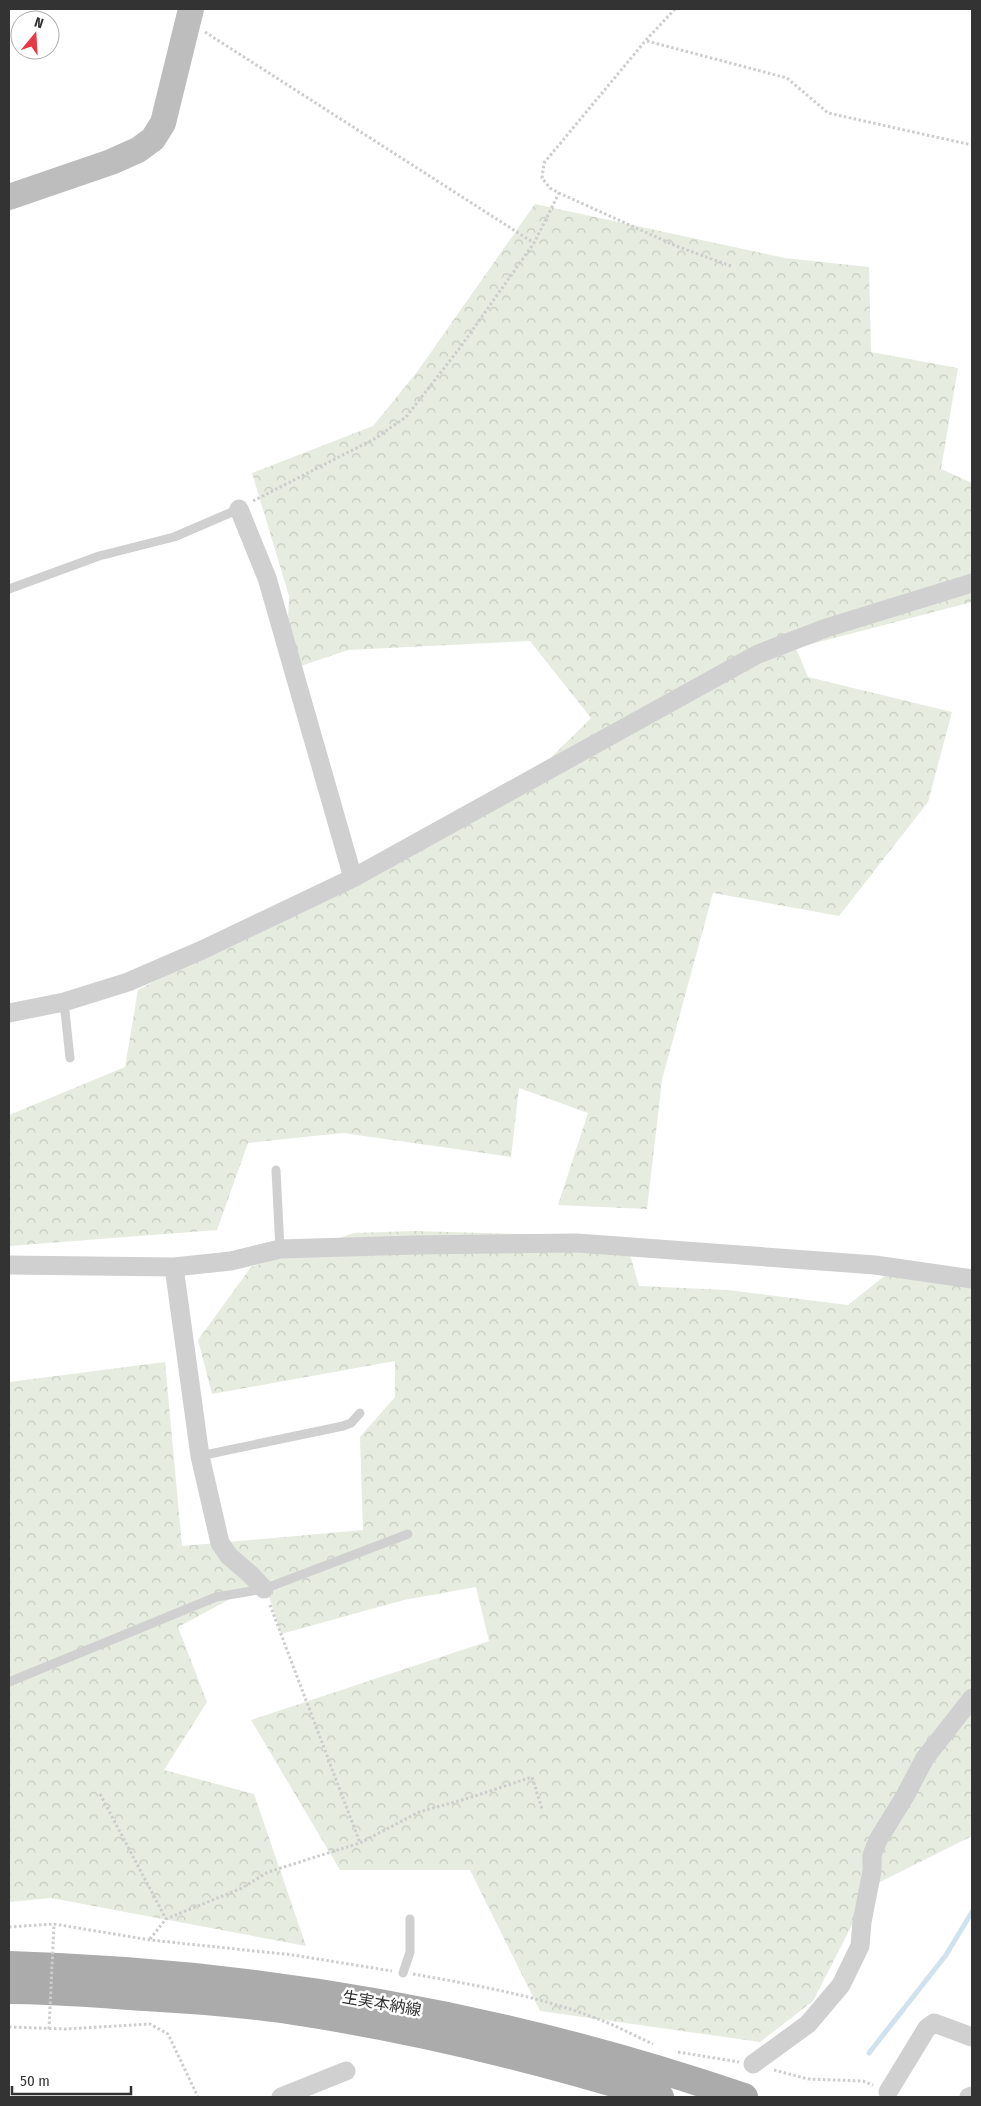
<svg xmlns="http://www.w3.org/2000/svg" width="981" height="2106" viewBox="0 0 981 2106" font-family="'Fira Sans Condensed','Noto Sans JP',sans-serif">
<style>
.forest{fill:url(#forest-crowns)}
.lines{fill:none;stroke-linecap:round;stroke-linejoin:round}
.stream{stroke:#cfe2ee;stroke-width:5}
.path{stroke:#cdcdcd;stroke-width:3;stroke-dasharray:2.5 2.5;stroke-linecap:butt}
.lane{stroke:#d0d0d0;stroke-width:9}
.street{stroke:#d0d0d0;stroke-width:19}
.secondary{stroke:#bdbdbd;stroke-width:26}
.primary{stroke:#ababab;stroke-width:28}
.path-bridge{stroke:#cdcdcd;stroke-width:3;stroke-dasharray:2.5 2.5;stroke-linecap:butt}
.labels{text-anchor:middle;stroke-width:5;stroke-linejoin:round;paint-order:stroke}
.street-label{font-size:16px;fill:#333;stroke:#fff}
</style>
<defs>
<pattern id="forest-crowns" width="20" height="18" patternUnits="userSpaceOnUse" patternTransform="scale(1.25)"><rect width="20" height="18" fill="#e6ecdf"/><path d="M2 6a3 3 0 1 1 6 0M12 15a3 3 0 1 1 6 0" fill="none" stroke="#c6cbc0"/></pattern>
</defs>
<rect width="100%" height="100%" fill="#fff"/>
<!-- forest -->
<path class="forest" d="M535 204 785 258 869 267 871 352 958 368 941 469 972 483V602L796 648 808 677 952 712 928 802 839 916 713 893 662 1080 647 1209 558 1205 588 1113 519 1088 511 1157 343 1133 248 1143 217 1230 9 1246V1115L125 1067 138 990 305 899 507 801 591 718 530 641 348 650 286 671 289 596 252 473 373 426 417 372Z
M413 1231 625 1237 639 1286 728 1290 848 1305 902 1262 972 1281V1836L872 1886 813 2001 760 2042 540 2011 470 1870H340L251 1720 489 1641 476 1587 404 1600 281 1634 264 1581 178 1627 207 1702 164 1770 254 1794 306 1946 51 1898 9 1902V1382L165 1362 182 1546 363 1530 360 1437 395 1397V1361L212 1394 198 1340 251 1267 354 1233Z"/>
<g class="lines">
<!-- stream -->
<path class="stream" d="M869 2053 946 1955 972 1912"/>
<!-- path -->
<path class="path" d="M675 9 646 40 544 163 542 178 550 188 559 193 676 246 731 266
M205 32 534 243
M647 41 787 78 828 113 972 145
M253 501 376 438 406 417 459 349 534 243 559 193
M270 1605 360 1843
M100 1794 166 1919
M9 1927 54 1924 150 1940 293 1955 392 1971
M150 1939 166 1919 242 1888 268 1872 360 1843 419 1812 469 1798 532 1777 542 1809
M413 1974C475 1985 539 1996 598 2019 617 2026 635 2036 653 2044
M9 2027 65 2029 150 2024 168 2034 198 2097
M678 2052 739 2062
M774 2070 808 2079 863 2081 873 2085"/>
<!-- lane -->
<path class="lane" d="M9 589 99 556 174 537 239 509
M64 1002 70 1058
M276 1170 280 1249
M200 1456 343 1426 351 1423 360 1413
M9 1682 216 1597 264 1589 408 1534
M403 1973 410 1952V1919"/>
<!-- street -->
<path class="street" d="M239 509 267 578 353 878
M9 1013 64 1002 128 982 202 950 353 878 758 654 826 628 972 583
M9 1265 174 1267 231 1261 280 1249 415 1245 577 1243 875 1265 972 1279
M174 1267 200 1456 220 1543 229 1556 251 1575 264 1589
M753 2064 808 2024 841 1985 860 1946 862 1922 872 1871V1855L878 1840 905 1796 925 1758 972 1698
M888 2092 927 2028 934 2023 972 2037
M281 2097 346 2071
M969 2097 972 2096"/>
<!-- secondary -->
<path class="secondary" d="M9 197 111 162 138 150 153 139 163 123 191 9"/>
<!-- primary -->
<path class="primary" d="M9 1965C261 1972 506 2016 744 2097
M9 1990C54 1990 99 1994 145 1997 199 2000 254 2004 307 2013 427 2032 544 2061 660 2097"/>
<!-- path-bridge -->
<path class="path-bridge" d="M49 2029 54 1924"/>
</g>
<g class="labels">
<!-- street labels -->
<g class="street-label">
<text transform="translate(382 2003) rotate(10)" y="6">生実本納線</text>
</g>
</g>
<!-- border -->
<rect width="981" height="2106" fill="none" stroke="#333333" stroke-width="20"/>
<!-- north arrow -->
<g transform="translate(35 35) rotate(18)"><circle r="24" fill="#ffffff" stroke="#adadad"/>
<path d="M0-4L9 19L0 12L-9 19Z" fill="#e63946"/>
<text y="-8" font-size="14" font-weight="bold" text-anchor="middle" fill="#333333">N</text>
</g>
<!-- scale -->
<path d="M12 2086v8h119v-8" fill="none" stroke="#333333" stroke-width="2.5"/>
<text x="20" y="2086" font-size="15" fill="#333333" stroke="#ffffff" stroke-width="4" paint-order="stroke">50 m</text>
</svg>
